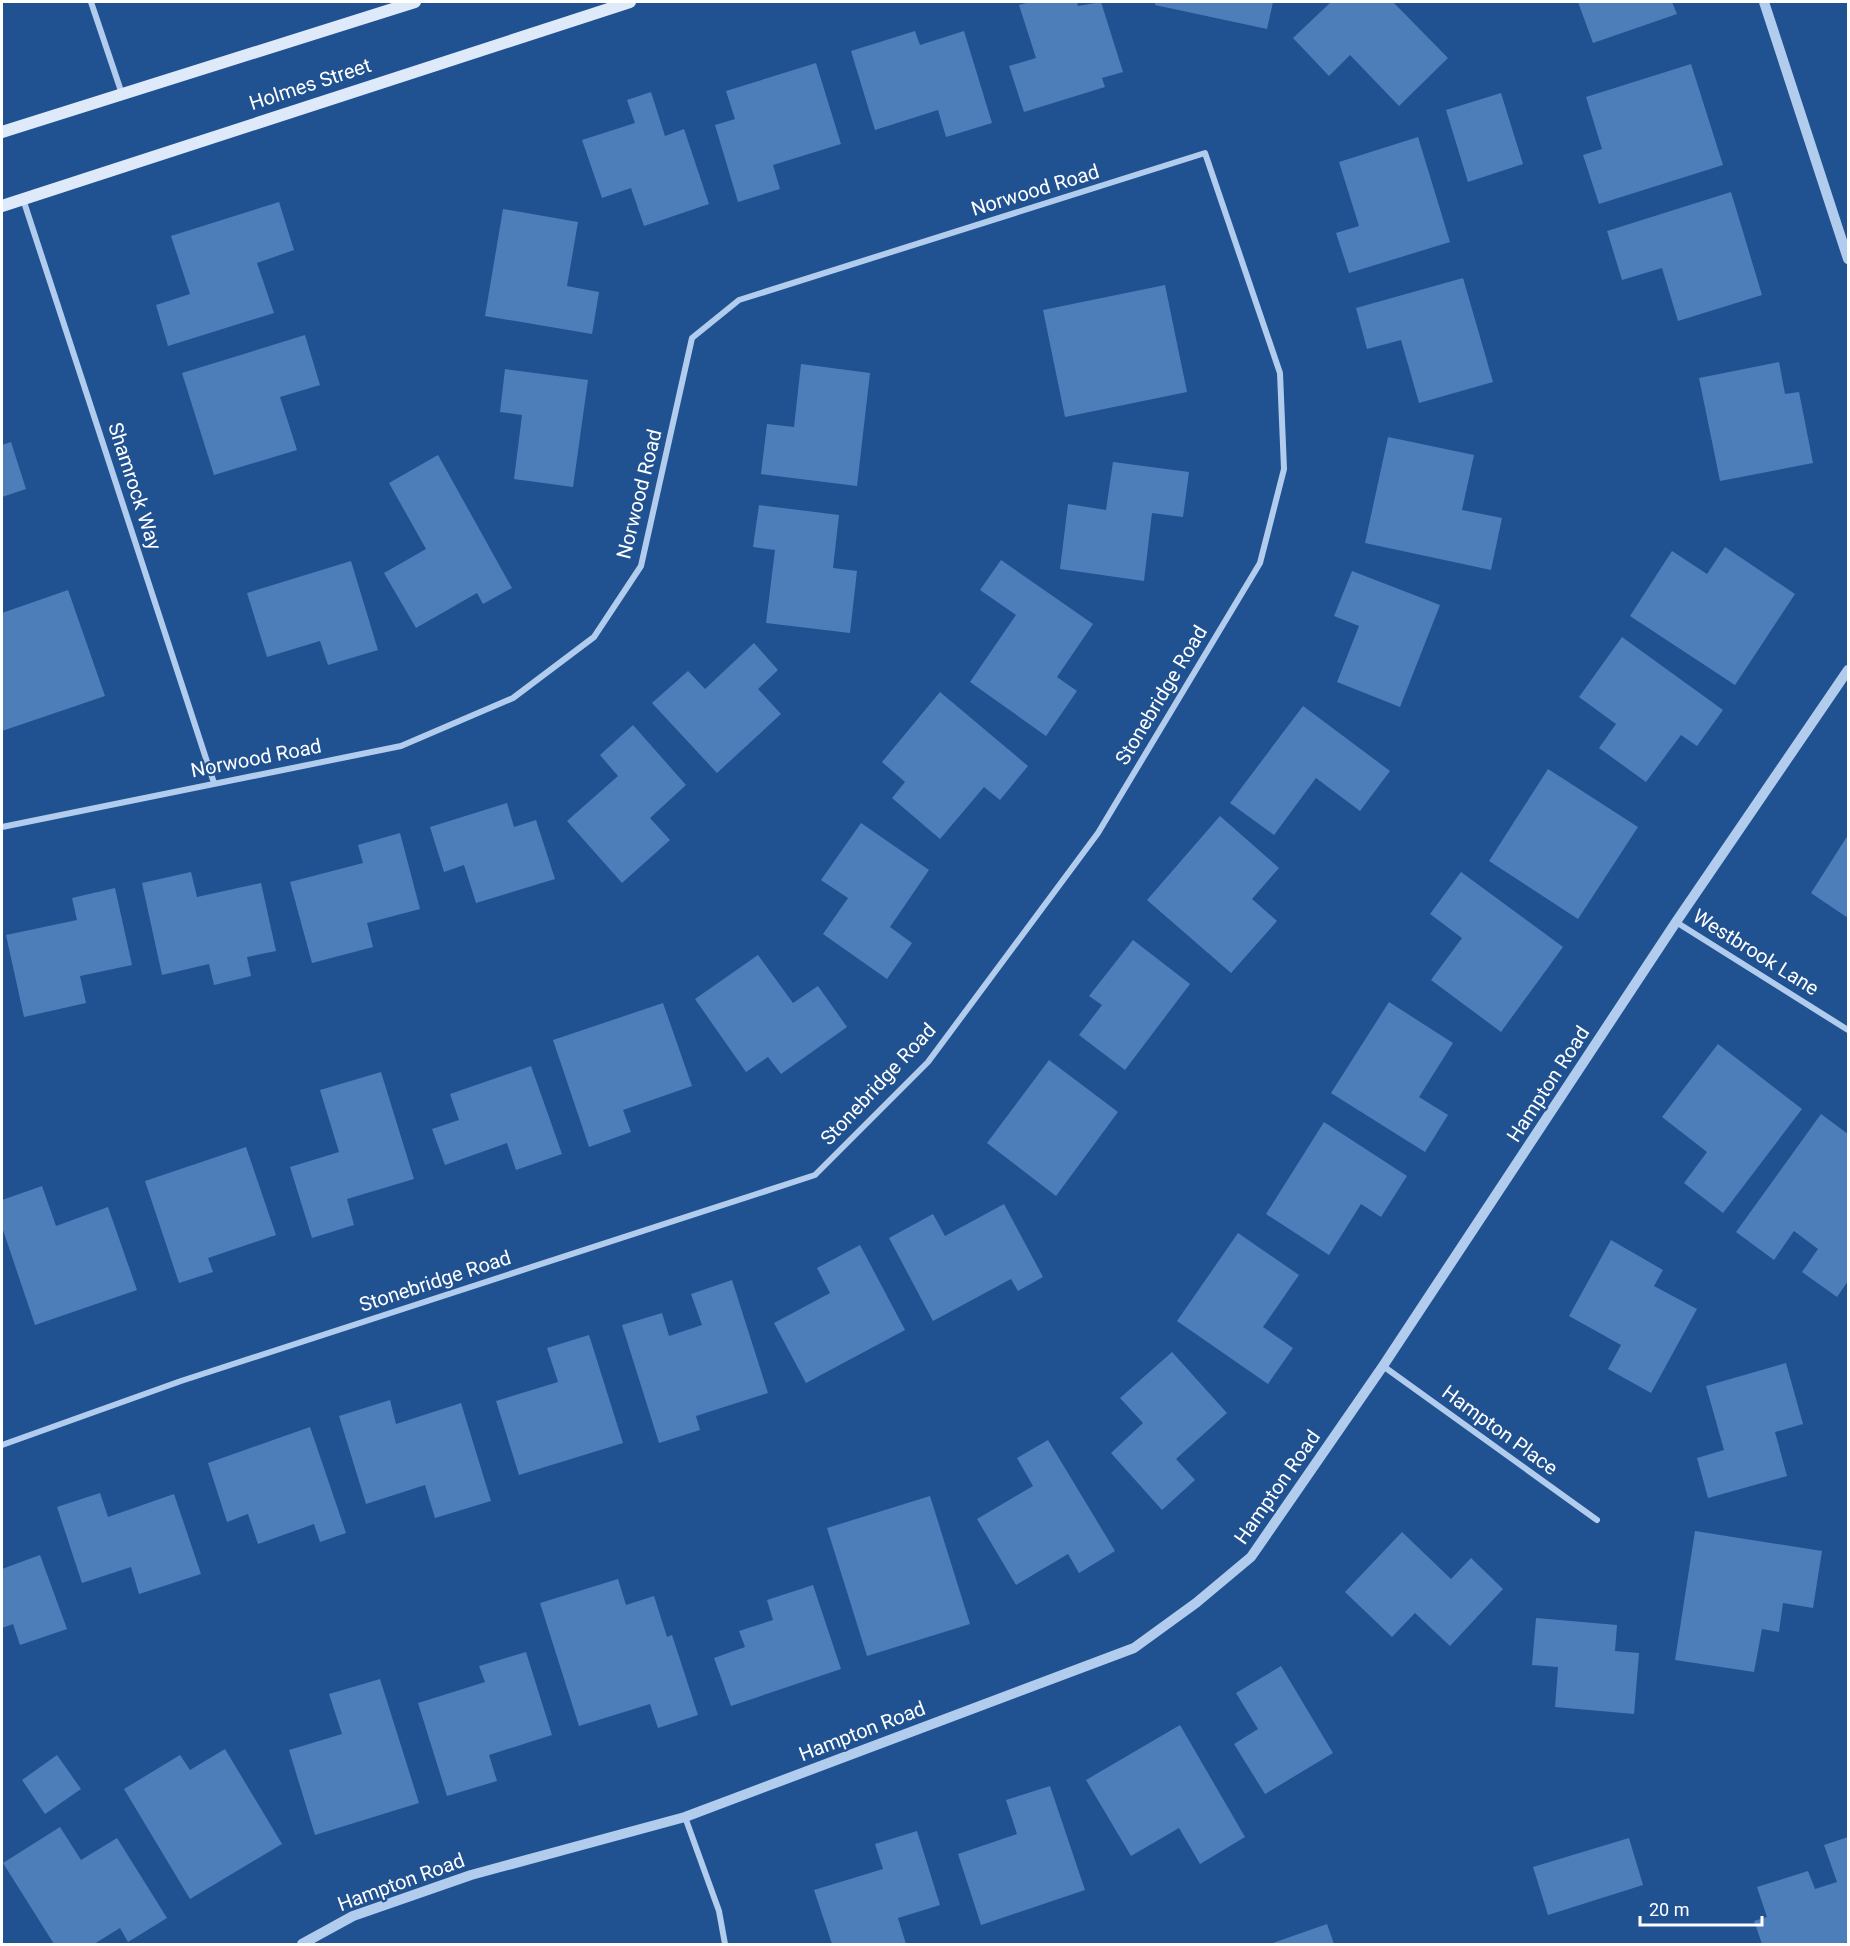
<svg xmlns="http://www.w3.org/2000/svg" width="1850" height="1946" viewBox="0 0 1850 1946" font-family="Roboto,sans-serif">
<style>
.building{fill:#4d7eba}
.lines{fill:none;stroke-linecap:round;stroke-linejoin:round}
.minor{stroke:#b1cced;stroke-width:6}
.tertiary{stroke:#b1cced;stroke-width:10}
.secondary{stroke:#deeafa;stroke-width:12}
.labels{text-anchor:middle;stroke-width:4.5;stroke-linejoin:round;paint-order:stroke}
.street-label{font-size:20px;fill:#fff;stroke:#205291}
</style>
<rect width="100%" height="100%" fill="#205291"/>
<!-- building -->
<path class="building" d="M1030 2H1077L1078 6 1101 2 1123 72 1102 78 1105 87 1024 112 1009 66 1036 58 1019 5Z
M1155 2H1273L1267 29 1155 5Z
M1331 2H1393L1448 58 1399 106 1350 55 1329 76 1293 38Z
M1578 2H1672L1677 14 1593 43Z
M915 31 920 45 964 31 992 123 946 137 938 110 875 130 851 51Z
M816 63 841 144 773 165 780 189 738 202 715 125 735 119 726 91Z
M1691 64 1723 165 1599 204 1583 155 1602 149 1586 97Z
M651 92 665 136 684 129 709 204 644 226 631 188 602 198 582 140 635 123 627 100Z
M1501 93 1523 164 1468 182 1446 110Z
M1418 137 1450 242 1349 273 1336 233 1359 226 1339 162Z
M1731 192 1762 295 1678 321 1662 268 1622 280 1607 231Z
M279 202 294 250 257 263 274 313 168 346 156 305 190 294 171 236Z
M503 209 578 222 567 286 599 292 592 334 485 316Z
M1463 278 1493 382 1419 403 1401 340 1367 349 1356 308Z
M1165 285 1187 392 1065 417 1043 310Z
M305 335 320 385 280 397 297 450 214 475 182 373Z
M1779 362 1785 394 1799 392 1813 463 1720 481 1699 378Z
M801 364 870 373 857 486 761 474 767 424 794 427Z
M505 369 588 380 573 487 514 479 522 415 500 412Z
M1388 437 1474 455 1462 510 1502 518 1491 570 1365 543Z
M11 442 26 489 2 497V445Z
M438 455 512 588 483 604 477 593 416 628 384 573 426 549 389 483Z
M1113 462 1189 472 1183 517 1152 513 1144 581 1060 569 1068 504 1106 510Z
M759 505 839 515 833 568 857 571 850 633 766 623 775 550 753 547Z
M1725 547 1795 594 1735 685 1630 616 1672 551 1707 574Z
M1001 560 1093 624 1057 677 1077 691 1046 736 970 682 1016 615 980 590Z
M351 561 378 650 328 665 320 641 267 657 247 593Z
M1352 571 1440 605 1400 707 1337 682 1359 626 1334 616Z
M68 590 105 696 2 731V613Z
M1622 637 1723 710 1697 746 1681 735 1646 782 1599 748 1616 724 1579 697Z
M754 643 778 670 758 689 781 714 717 773 652 703 688 671 705 689Z
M940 692 1028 766 1000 800 984 787 940 839 892 798 905 782 882 762Z
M1303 706 1390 771 1360 811 1316 778 1274 835 1230 803Z
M633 725 686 785 650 818 670 840 622 883 567 821 618 776 600 755Z
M1548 769 1638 827 1578 919 1489 861Z
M507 803 514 827 536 820 555 879 476 903 464 865 444 872 430 827Z
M1220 816 1279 868 1252 899 1277 921 1231 973 1147 900Z
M861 823 929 870 890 927 912 943 887 979 823 934 848 898 821 880Z
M400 833 420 909 367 923 373 947 312 963 290 882 363 863 358 845Z
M1848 835V918L1811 893Z
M191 872 197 897 261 883 276 951 247 957 251 976 214 985 209 964 162 975 142 883Z
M1461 872 1563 947 1501 1032 1431 980 1462 938 1430 914Z
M115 888 132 965 80 976 86 1003 24 1017 6 935 77 920 72 898Z
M1133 940 1190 984 1125 1070 1079 1035 1102 1005 1089 996Z
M758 955 793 1003 818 986 847 1027 781 1074 768 1057 746 1072 695 999Z
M1389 1002 1453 1043 1419 1097 1448 1115 1425 1152 1331 1093Z
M663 1003 692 1086 623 1110 631 1132 589 1147 553 1040Z
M1718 1044 1802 1109 1723 1213 1684 1183 1707 1152 1662 1117Z
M1049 1060 1118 1112 1056 1196 987 1143Z
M531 1066 562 1154 516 1170 507 1143 445 1165 432 1129 459 1120 450 1094Z
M381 1072 414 1179 347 1199 354 1225 312 1238 290 1167 339 1152 320 1090Z
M1821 1114 1848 1134V1281L1837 1297 1802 1272 1818 1249 1794 1231 1774 1260 1736 1232Z
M1324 1122 1407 1176 1381 1217 1361 1204 1329 1255 1266 1214Z
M246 1147 276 1235 208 1258 213 1272 179 1283 145 1181Z
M42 1186 56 1226 108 1207 137 1290 35 1325 2 1227V1200Z
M1004 1204 1043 1277 1018 1291 1011 1279 933 1321 889 1238 933 1214 945 1236Z
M1238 1233 1299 1275 1263 1327 1293 1348 1268 1384 1177 1321Z
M1611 1240 1663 1270 1654 1286 1697 1309 1651 1393 1608 1369 1621 1345 1569 1316Z
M860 1245 905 1330 806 1383 774 1323 830 1293 817 1268Z
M732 1280 768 1393 696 1416 700 1430 659 1443 622 1325 662 1313 669 1336 702 1325 691 1294Z
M589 1335 623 1443 519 1475 496 1401 558 1382 547 1348Z
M1172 1352 1227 1413 1176 1459 1195 1480 1162 1510 1111 1453 1143 1423 1120 1398Z
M1786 1363 1803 1424 1775 1432 1787 1476 1708 1498 1697 1458 1724 1450 1706 1386Z
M390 1400 396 1424 461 1403 491 1501 435 1518 425 1485 366 1504 339 1416Z
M310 1427 346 1533 320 1542 314 1524 258 1544 248 1514 227 1522 208 1463Z
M1048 1440 1115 1551 1079 1573 1068 1554 1016 1585 977 1519 1033 1486 1017 1458Z
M100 1493 108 1517 174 1494 201 1574 139 1594 131 1567 82 1583 57 1507Z
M930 1496 970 1624 867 1656 827 1528Z
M1695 1531 1822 1551 1813 1608 1783 1603 1779 1632 1762 1629 1754 1672 1675 1660Z
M1402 1532 1451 1579 1471 1558 1503 1589 1450 1646 1415 1613 1392 1637 1345 1592Z
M40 1555 67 1629 20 1645 13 1624 2 1628V1569Z
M618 1579 626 1605 654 1596 667 1637 672 1635 698 1715 658 1728 650 1704 579 1726 540 1603Z
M813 1585 841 1669 731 1706 714 1658 745 1647 739 1631 773 1620 767 1600Z
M1536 1618 1617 1625 1615 1651 1639 1653 1634 1714 1555 1707 1558 1667 1532 1665Z
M526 1652 552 1735 489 1755 497 1781 447 1796 418 1703 485 1682 479 1666Z
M1281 1666 1333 1753 1265 1794 1234 1744 1258 1729 1236 1693Z
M380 1679 419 1803 315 1835 289 1750 342 1734 329 1694Z
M1180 1725 1245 1837 1200 1864 1179 1828 1131 1856 1086 1780Z
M225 1749 282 1844 190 1899 124 1789 180 1755 190 1770Z
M57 1755 81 1789 45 1814 22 1780Z
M1050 1786 1085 1890 981 1925 958 1854 1017 1834 1006 1800Z
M60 1827 81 1860 117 1838 167 1918 128 1942 120 1928 94 1944H54L3 1863Z
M917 1831 940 1905 898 1918 906 1944H832L814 1890 883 1869 875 1844Z
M1848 1837V1944H1762L1754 1921 1767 1917 1757 1887 1808 1871 1815 1889 1837 1882 1824 1845Z
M1629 1838 1643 1885 1548 1915 1533 1867Z
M1327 1924 1334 1944H1270Z"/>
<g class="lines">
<!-- minor -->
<path class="minor" d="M91 2 122 94
M23 199 214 783
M2 827 401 746 513 698 594 637 641 566 692 338 739 300 1205 153 1280 373 1284 469 1260 563 1098 833 928 1062 815 1175 181 1381 2 1445
M1676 922 1848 1030
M1383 1366 1597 1520
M685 1817 719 1911 725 1944"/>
<!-- tertiary -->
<path class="tertiary" d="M1764 2 1848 259
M302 1944 353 1916 471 1875 685 1817 1134 1648 1196 1603 1251 1557 1383 1366 1676 922 1848 670"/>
<!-- secondary -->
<path class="secondary" d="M2 132 415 2
M2 206 630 2"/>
</g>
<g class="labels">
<!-- street labels -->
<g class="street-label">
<text transform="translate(310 84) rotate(-18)" y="7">Holmes Street</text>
<text transform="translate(1035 190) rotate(-17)" y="7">Norwood Road</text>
<text transform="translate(135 486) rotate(72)" y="7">Shamrock Way</text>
<text transform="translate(639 494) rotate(-76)" y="7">Norwood Road</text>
<text transform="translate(1161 695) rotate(-59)" y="7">Stonebridge Road</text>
<text transform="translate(256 758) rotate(-11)" y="7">Norwood Road</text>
<text transform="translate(1756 952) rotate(32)" y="7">Westbrook Lane</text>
<text transform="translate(878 1084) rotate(-47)" y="7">Stonebridge Road</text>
<text transform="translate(1548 1084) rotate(-57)" y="7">Hampton Road</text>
<text transform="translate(435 1281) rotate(-18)" y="7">Stonebridge Road</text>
<text transform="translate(1500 1430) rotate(36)" y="7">Hampton Place</text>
<text transform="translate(1277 1487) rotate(-55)" y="7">Hampton Road</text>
<text transform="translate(862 1731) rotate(-21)" y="7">Hampton Road</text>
<text transform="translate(401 1882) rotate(-20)" y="7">Hampton Road</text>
</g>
</g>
<!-- border -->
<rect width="1850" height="1946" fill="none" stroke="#ffffff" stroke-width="6"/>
<!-- scale -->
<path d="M1640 1916v9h122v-9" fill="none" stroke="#ffffff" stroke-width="3"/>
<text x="1649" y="1916" font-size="18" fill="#ffffff" stroke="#205291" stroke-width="4.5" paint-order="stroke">20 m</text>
</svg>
